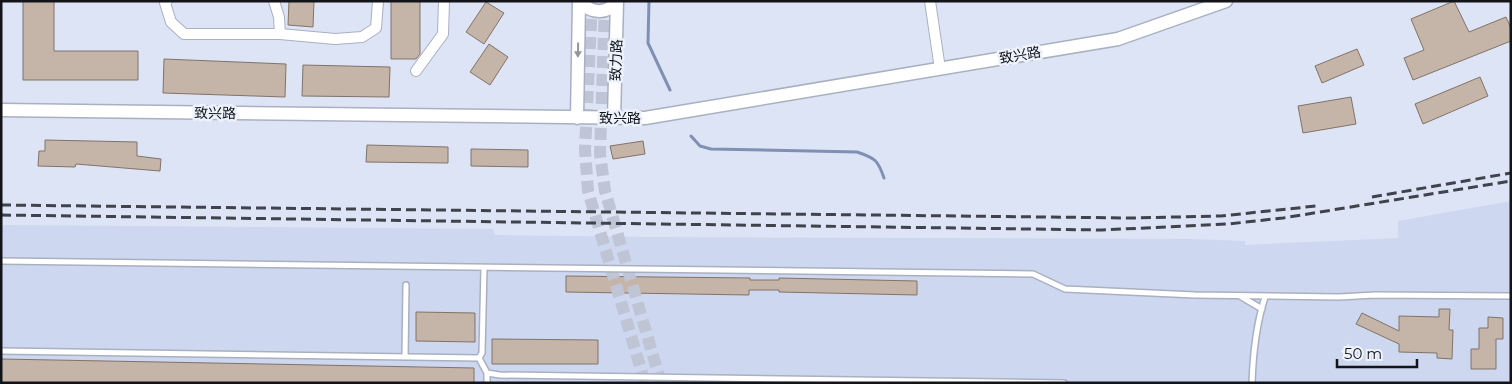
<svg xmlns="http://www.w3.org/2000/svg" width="1512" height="384" viewBox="0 0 1512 384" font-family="Montserrat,'Noto Sans SC',sans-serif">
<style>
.built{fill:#cdd7ef}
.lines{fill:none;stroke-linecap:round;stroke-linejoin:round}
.stream{stroke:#808fb4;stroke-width:3}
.building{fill:#c5b4a8;stroke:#827368}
.tertiary-tunnel{stroke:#bfc5d5;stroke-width:12;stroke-dasharray:12 6;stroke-linecap:butt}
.service-casing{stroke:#a9b0c0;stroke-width:8}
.minor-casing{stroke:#a9b0c0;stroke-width:12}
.tertiary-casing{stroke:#a9b0c0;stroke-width:15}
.service{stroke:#fff;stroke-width:5}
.minor{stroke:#fff;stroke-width:10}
.tertiary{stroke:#fff;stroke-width:12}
.rail{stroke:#40434c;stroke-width:3;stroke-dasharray:10 5;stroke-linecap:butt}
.oneway{fill:#949598}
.labels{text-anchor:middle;stroke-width:5;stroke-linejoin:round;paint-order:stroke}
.street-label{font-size:14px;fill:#12141a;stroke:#edf2fc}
</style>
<rect width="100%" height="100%" fill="#dde4f6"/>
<!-- built -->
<path class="built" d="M1511 201V383H1V225L493 229 495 235 650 237 1190 239 1245 241V245L1398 238V221Z"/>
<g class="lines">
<!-- stream -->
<path class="stream" d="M649 1 648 43 670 90
M691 136 700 146 711 149 857 152C875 158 878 160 884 178"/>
</g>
<!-- building -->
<path class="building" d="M23 1H54V51H138V80H23Z
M289 1H314L313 27 288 25Z
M391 1H420V54L416 59H391Z
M1454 1 1469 32 1506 17 1511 28V41L1413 80 1404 58 1424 50 1411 19Z
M486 2 504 13 484 44 466 32Z
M489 44 508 57 490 85 470 72Z
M1357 49 1364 65 1322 83 1315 66Z
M164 59 286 64 285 97 163 93Z
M303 65 390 67 389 97 302 96Z
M1480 77 1488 96 1423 124 1415 104Z
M1351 97 1356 124 1303 133 1298 106Z
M45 140 137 142V156L161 159 160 171 76 164 75 167 38 166 39 151H45Z
M643 141 645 154 613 159 610 146Z
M367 145 448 147V163L366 162Z
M471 149 528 150V167L471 166Z
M566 276 750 278V280H779V278L917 281V295L779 292V290H749V295L566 292Z
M1439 309H1450L1449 330H1453L1452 359 1437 358V353L1399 352V344L1356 324 1362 313 1399 331V316L1439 317Z
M416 312 475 313V342L416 341Z
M1488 317 1503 318V339H1496V369H1471V349H1479V328H1488Z
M492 339 598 340V364H492Z
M1 359 474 368V383H1Z"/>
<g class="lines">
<!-- tertiary-tunnel -->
<path class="tertiary-tunnel" d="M592 1 585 150 588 191 645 383
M605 2 600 154 605 191 661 383"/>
<defs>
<path id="service" d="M1 261 1033 274 1065 289 1195 295 1339 297 1375 295 1511 296
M1240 296 1262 309
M1 351 479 358 487 373 500 375 1064 383
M405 357 406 285
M479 358 482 353 484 268
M487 383V373
M1252 383C1253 353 1256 325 1265 297"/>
<path id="minor" d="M167 1 165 3 171 22 184 34H280L335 39 362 37 376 28 378 1
M274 1 279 17 280 34
M930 1 940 69
M416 71 443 34 444 1"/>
<path id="tertiary" d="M580 1C591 14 607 15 617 1
M1 110 645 118 1118 39 1226 1
M577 118 579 1
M614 118 617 1"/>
</defs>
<!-- service casing -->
<use href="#service" class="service-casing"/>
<!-- minor casing -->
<use href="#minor" class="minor-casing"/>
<!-- tertiary casing -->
<use href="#tertiary" class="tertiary-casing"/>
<!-- service -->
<use href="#service" class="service"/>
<!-- minor -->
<use href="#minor" class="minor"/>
<!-- tertiary -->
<use href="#tertiary" class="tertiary"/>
<!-- rail -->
<path class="rail" d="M1372 197 1511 173
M1 205 1131 218 1221 216 1316 206
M1 215 1102 230 1228 224 1283 218 1511 181"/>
</g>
<!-- one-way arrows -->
<defs><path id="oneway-solid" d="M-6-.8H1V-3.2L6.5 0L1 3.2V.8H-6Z" transform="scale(1.25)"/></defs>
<use class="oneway" href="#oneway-solid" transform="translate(578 50) rotate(91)"/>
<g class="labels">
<!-- street labels -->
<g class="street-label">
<text transform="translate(1020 55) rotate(-10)" y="5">致兴路</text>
<text transform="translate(616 60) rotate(-88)" y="5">致力路</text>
<text transform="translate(215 113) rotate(1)" y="5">致兴路</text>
<text x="620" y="123">致兴路</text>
</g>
</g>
<!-- border -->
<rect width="1512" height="384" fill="none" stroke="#12141a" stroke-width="5"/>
<!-- scale -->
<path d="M1337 359v8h80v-8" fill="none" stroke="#12141a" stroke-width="2.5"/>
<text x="1344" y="359" font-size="15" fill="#12141a" stroke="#edf2fc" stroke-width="4" paint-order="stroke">50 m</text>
</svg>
